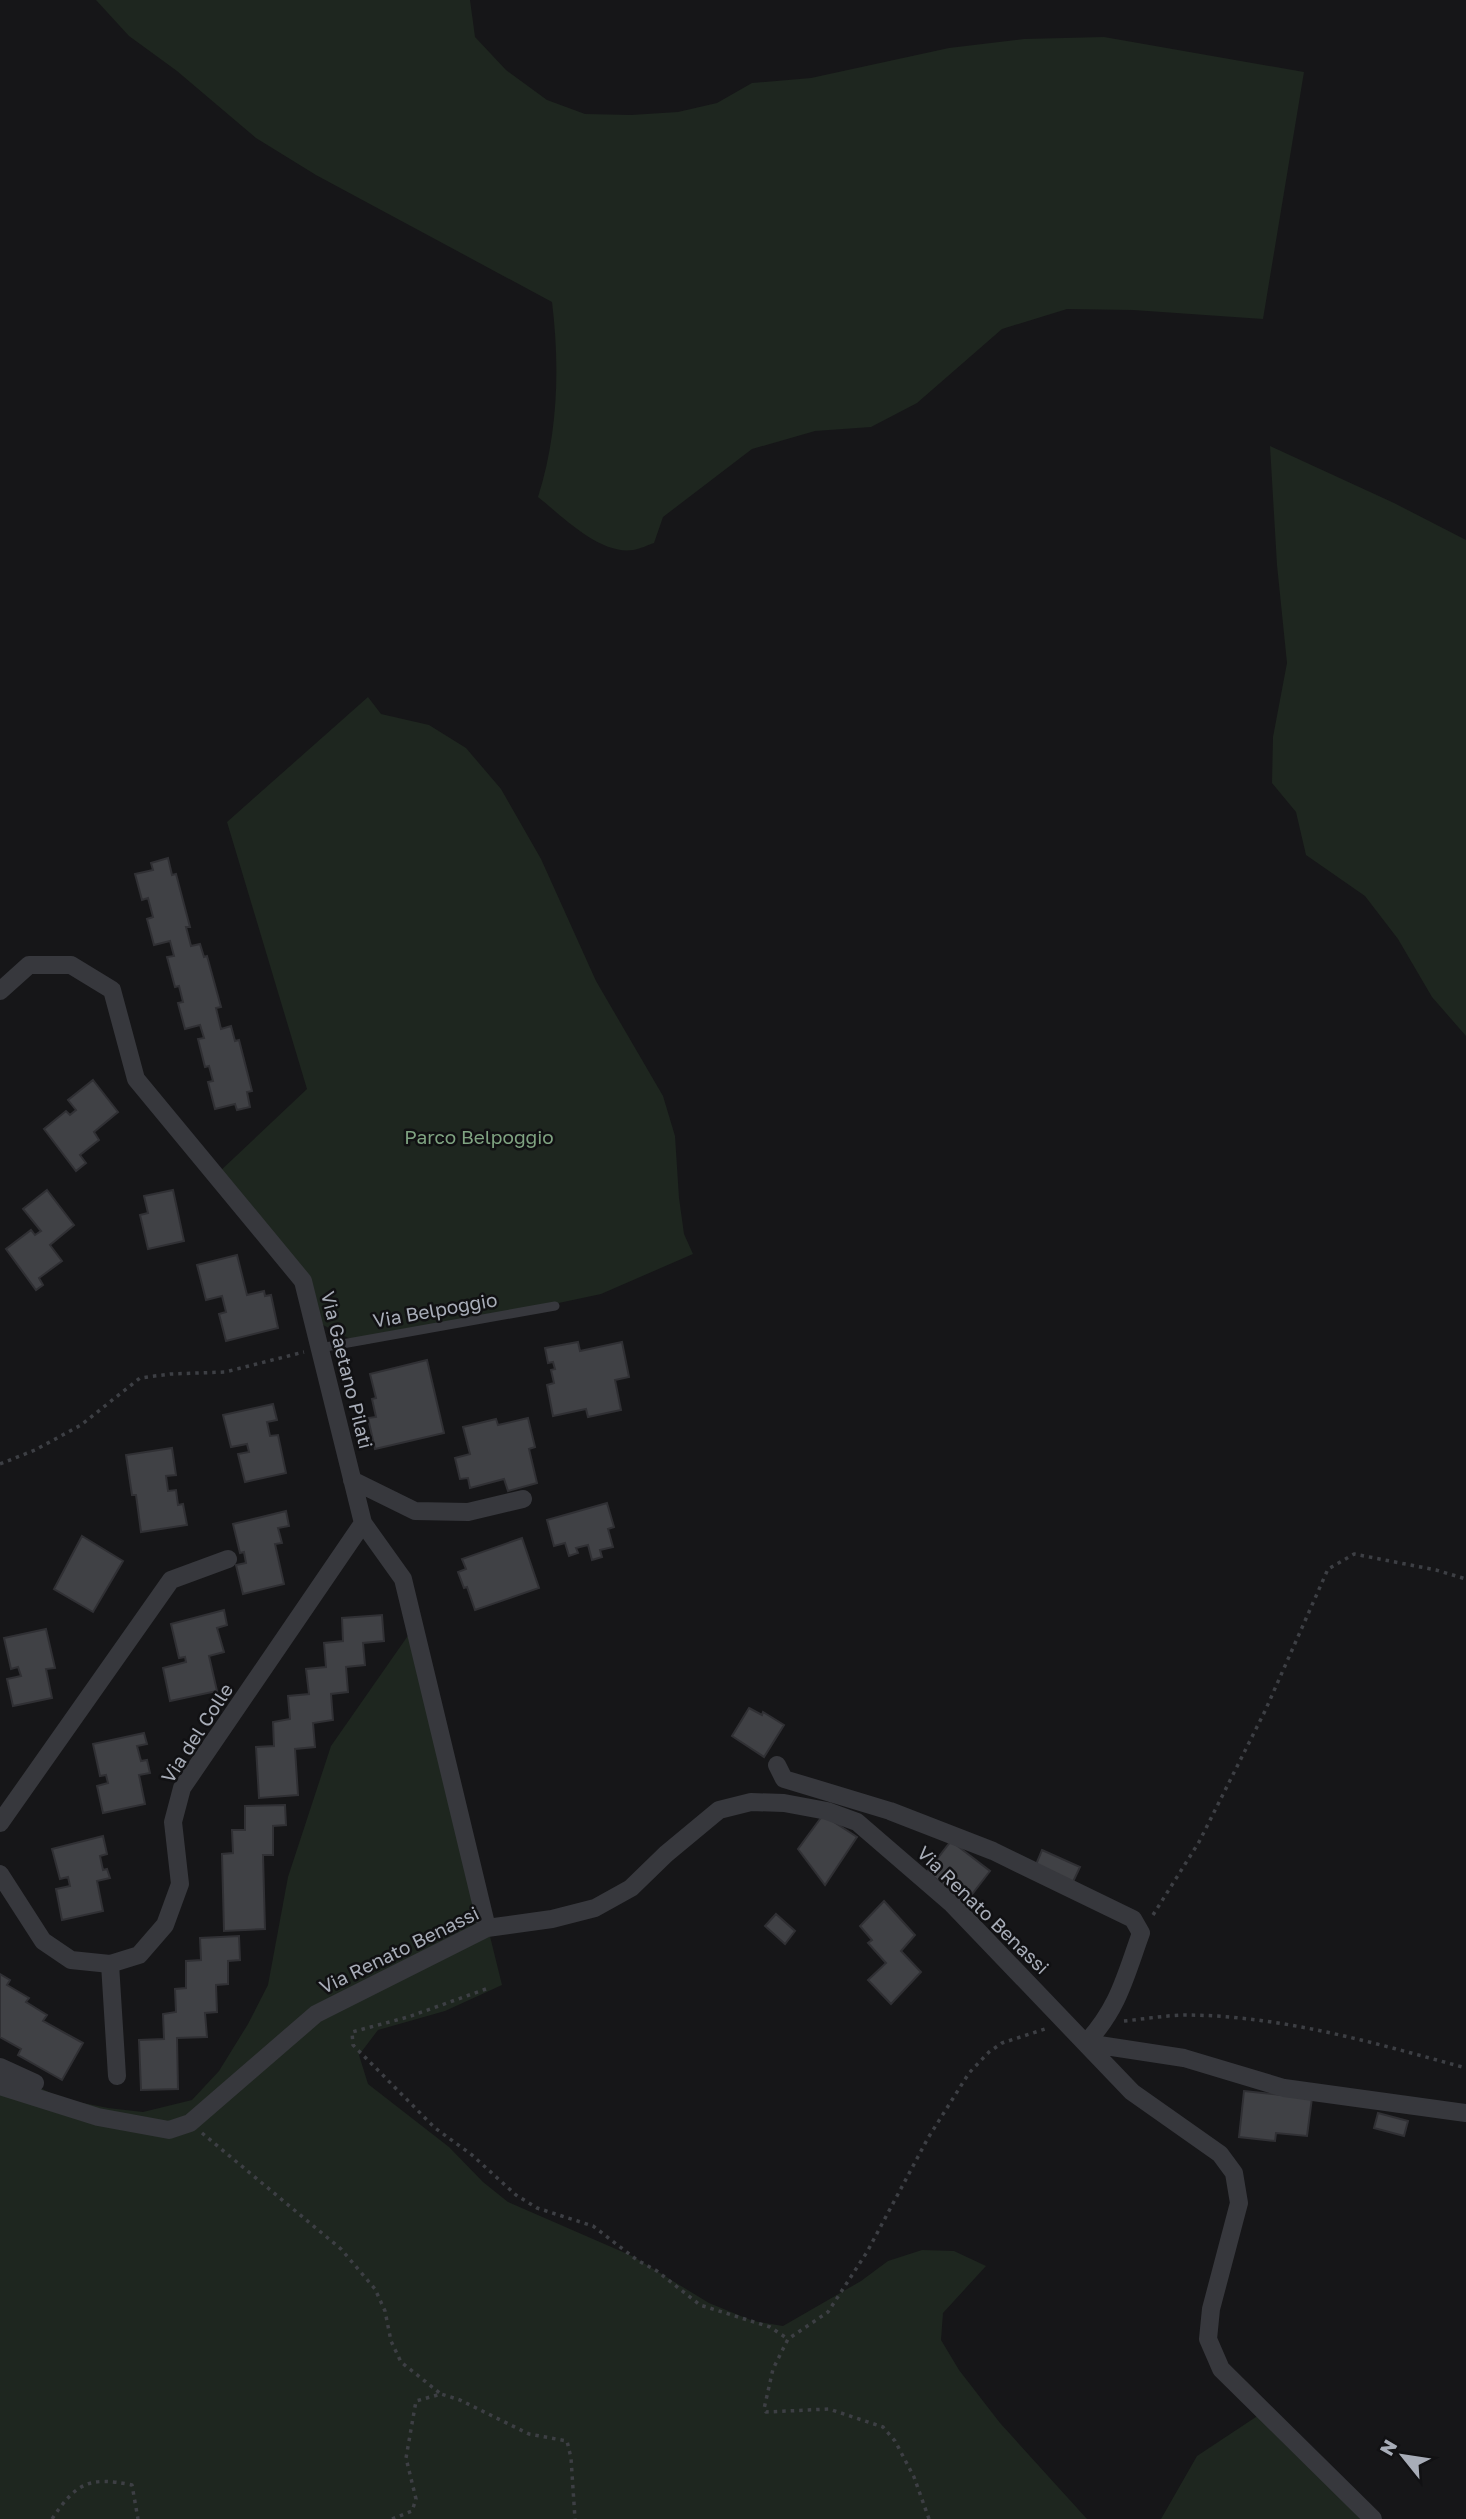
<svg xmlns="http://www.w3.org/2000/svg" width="1466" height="2519" viewBox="0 0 1466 2519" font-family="'Golos Text',sans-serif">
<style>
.green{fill:#1e261f}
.building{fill:#404145;stroke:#303034;stroke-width:2}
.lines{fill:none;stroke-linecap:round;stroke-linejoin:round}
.path{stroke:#3d3f44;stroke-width:3.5;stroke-dasharray:3.5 5;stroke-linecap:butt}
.lane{stroke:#37383d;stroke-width:9}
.street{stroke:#37383d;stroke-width:18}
.labels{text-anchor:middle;stroke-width:5;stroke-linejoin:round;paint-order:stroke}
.park-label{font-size:19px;fill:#7fa381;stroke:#111113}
.street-label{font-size:19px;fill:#a8adb8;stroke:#111113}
</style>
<rect width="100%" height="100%" fill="#161618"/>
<!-- green -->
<path class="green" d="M96 0H470L475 37 506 70 547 100 585 114 631 115 678 112 717 103 752 83 811 78 949 48 1024 39 1104 37 1304 72 1263 319 1133 310 1067 309 1002 329 917 403 871 427 815 431 752 449 663 517 654 543C648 545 640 549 633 550 600 555 562 516 538 497 558 434 560 367 552 302L316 175 256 138 177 71 129 36Z
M1270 446 1394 503 1466 540V1036L1432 997 1398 939 1365 896 1306 855 1296 812 1272 783 1273 737 1287 663 1277 565Z
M368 697 381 714 429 725 466 748 501 789 541 859 596 981 663 1096 675 1136 679 1198 684 1234 693 1254 601 1294 362 1345 323 1325 297 1277 218 1173 307 1089 227 822Z
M414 1627 502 1985 445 2011 378 2030 359 2055 368 2084 449 2147 483 2182 508 2202 632 2256 709 2303 753 2321 783 2326 861 2281 888 2261 922 2250 954 2251 986 2266 943 2313 941 2340 959 2370 1000 2423 1087 2519H0V2076L28 2082 63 2099 108 2108 143 2112 192 2100 219 2071 248 2024 268 1985 288 1877 331 1746Z
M1265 2411 1370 2519H1161L1197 2456Z"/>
<!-- building -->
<path class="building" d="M168 858 172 875 176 874 190 927H186L191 946 200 944 204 957 207 956 221 1007 216 1008 221 1029 231 1026 235 1041 239 1040 252 1091 247 1092 250 1107 237 1110 235 1104 215 1109 208 1082 213 1081 209 1066 205 1067 198 1039 204 1038 200 1025 185 1029 178 1003 183 1002 179 986 175 987 167 957 174 956 170 941 154 945 147 919 153 917 148 898 142 900 135 874 153 870 151 863Z
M93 1080 118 1112 94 1132 99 1140 80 1155 86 1163 76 1171 44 1129 66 1111 70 1115 76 1110 68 1100Z
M47 1190 74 1225 50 1245 62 1261 39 1278 43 1285 36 1290 6 1249 31 1230 35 1235 41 1231 23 1209Z
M173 1190 184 1241 148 1249 140 1215 148 1213 144 1196Z
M237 1255 247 1295 264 1291 265 1296 271 1295 278 1328 226 1341 219 1314 226 1312 222 1296 206 1300 197 1265Z
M578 1342 580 1351 622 1342 629 1377 615 1380 621 1410 588 1417 586 1409 553 1416 547 1385 554 1383 551 1370 555 1369 553 1362 548 1363 545 1348Z
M427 1360 444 1433 375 1449 368 1418 376 1417 372 1399 376 1398 370 1374Z
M273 1404 277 1420 267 1422 270 1436 278 1435 286 1473 245 1482 238 1454 249 1452 247 1444 231 1447 223 1415Z
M528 1418 535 1447 529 1449 537 1483 508 1491 504 1479 470 1488 468 1478 460 1479 455 1458 470 1454 463 1427 496 1419 498 1425Z
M172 1448 176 1475 166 1476 168 1491 176 1490 178 1505 183 1504 187 1525 141 1532 136 1495H132L126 1455Z
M607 1503 614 1527 608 1529 613 1547 600 1550 602 1557 592 1560 588 1545 576 1548 578 1553 569 1556 565 1543 554 1546 547 1520Z
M286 1511 289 1526 278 1528 282 1543 275 1544 284 1584 243 1594 236 1565 246 1563 244 1552 240 1553 233 1524Z
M82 1536 123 1561 93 1612 54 1589Z
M522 1538 539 1588 475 1610 467 1587 464 1588 458 1572 466 1569 462 1559Z
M224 1610 227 1625 217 1628 224 1652 209 1656 217 1691 170 1701 163 1668 186 1662 185 1657 179 1658 171 1624Z
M382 1615 384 1641 363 1643 365 1665 346 1667 348 1692 331 1694 333 1720 313 1723 315 1747 295 1749 298 1795 259 1798 256 1747 274 1746 273 1722 290 1719 288 1696 309 1694 306 1669 326 1667 324 1643 343 1641 342 1618Z
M46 1629 55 1668 46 1669 52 1698 13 1706 7 1679 21 1676 18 1667 11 1669 4 1638Z
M749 1708 762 1715 763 1712 784 1725 764 1757 732 1736Z
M144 1733 147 1744 137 1746 141 1761 147 1760 150 1773 139 1775 145 1804 103 1813 97 1786 108 1783 106 1775 100 1776 93 1744Z
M285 1805 286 1825 273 1826V1855H263L265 1929 224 1931 222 1854 233 1853 232 1830H245V1806Z
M823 1815 857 1837 825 1885 798 1849Z
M103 1836 107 1854 100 1856 103 1870 107 1869 110 1878 97 1881 103 1911 62 1920 56 1889 70 1886 68 1877 60 1879 52 1849Z
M951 1841 990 1871 966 1902 927 1872Z
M1042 1850 1080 1867 1072 1884 1035 1867Z
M884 1901 915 1935 901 1951 921 1972 891 2004 868 1980 886 1963 868 1943 872 1940 860 1926Z
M776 1914 795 1931 785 1944 765 1926Z
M239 1936 240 1960 228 1961V1984L216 1985 217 2012 205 2013 207 2037 177 2038 178 2089 141 2090 139 2040 164 2039 163 2014 176 2012 175 1989 186 1988V1961L201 1960 200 1938Z
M0 1974 10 1980 7 1985 29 1998 26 2002 47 2015 43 2021 83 2043 62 2080 18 2055 21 2049 0 2037Z
M1244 2091 1312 2098 1307 2136 1276 2133 1275 2141 1239 2137Z
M1378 2113 1408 2121 1404 2136 1374 2128Z"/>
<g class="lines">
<!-- path -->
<path class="path" d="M0 1464 35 1450 81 1425 140 1378 170 1374 225 1372 304 1352
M1153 1915 1199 1842 1265 1711 1328 1569 1354 1554 1436 1570 1466 1579
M486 1989 408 2017 352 2032 353 2045 435 2128 472 2155 516 2195 537 2208 593 2226 637 2260 657 2271 700 2305 770 2327 788 2339
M1124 2021C1145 2019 1167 2015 1188 2015 1283 2016 1375 2043 1466 2068
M202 2133 341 2249 375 2289 385 2311 391 2341 401 2362 441 2394
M52 2519C76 2483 89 2476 132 2485L138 2519
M392 2519 412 2511 416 2499 406 2458 416 2401 441 2394 460 2400 529 2434 567 2441 571 2458 575 2519
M929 2519 914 2477 895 2441 883 2427 829 2409 766 2412 764 2409 773 2369 788 2339 828 2312 867 2252 928 2138 969 2073 989 2052 1002 2043 1045 2029"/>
<!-- lane -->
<path class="lane" d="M320 1348 555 1306"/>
<!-- street -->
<path class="street" d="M0 991 29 965H71L112 990 136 1079 303 1281 363 1523 403 1579 487 1928
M352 1480 415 1511 468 1512 523 1499
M777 1765 784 1779 890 1811 993 1851 1133 1919 1141 1933C1125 1977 1119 2007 1086 2043L1184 2058 1284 2088 1466 2113
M0 1823 171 1580 228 1559
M0 1874 43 1941 71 1960 110 1964 139 1955 165 1925 180 1884 173 1822 182 1788 363 1523
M110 1964 117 2076
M0 2067 35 2083
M0 2086 98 2117 169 2130 190 2123 316 2014 487 1928 552 1919 595 1908 631 1888 666 1854 719 1810 751 1802 784 1803 827 1811 857 1822 952 1904 1132 2092 1220 2154 1234 2173 1239 2203 1211 2309 1208 2339 1221 2369 1373 2519"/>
</g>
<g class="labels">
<!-- park labels -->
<g class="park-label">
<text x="479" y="1144">Parco Belpoggio</text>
</g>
<!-- street labels -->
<g class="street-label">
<text transform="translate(435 1310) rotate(-10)" y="7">Via Belpoggio</text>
<text transform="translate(347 1370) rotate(76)" y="7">Via Gaetano Pilati</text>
<text transform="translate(197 1733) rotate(-57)" y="7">Via del Colle</text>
<text transform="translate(983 1910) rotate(44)" y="7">Via Renato Benassi</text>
<text transform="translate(399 1950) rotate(-26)" y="7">Via Renato Benassi</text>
</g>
</g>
<!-- north arrow -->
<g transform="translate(1403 2456) rotate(300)" stroke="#111113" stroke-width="5" paint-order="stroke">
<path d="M0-5L12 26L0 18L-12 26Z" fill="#a8adb8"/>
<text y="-10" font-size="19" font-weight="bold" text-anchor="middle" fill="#a8adb8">N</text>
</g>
</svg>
